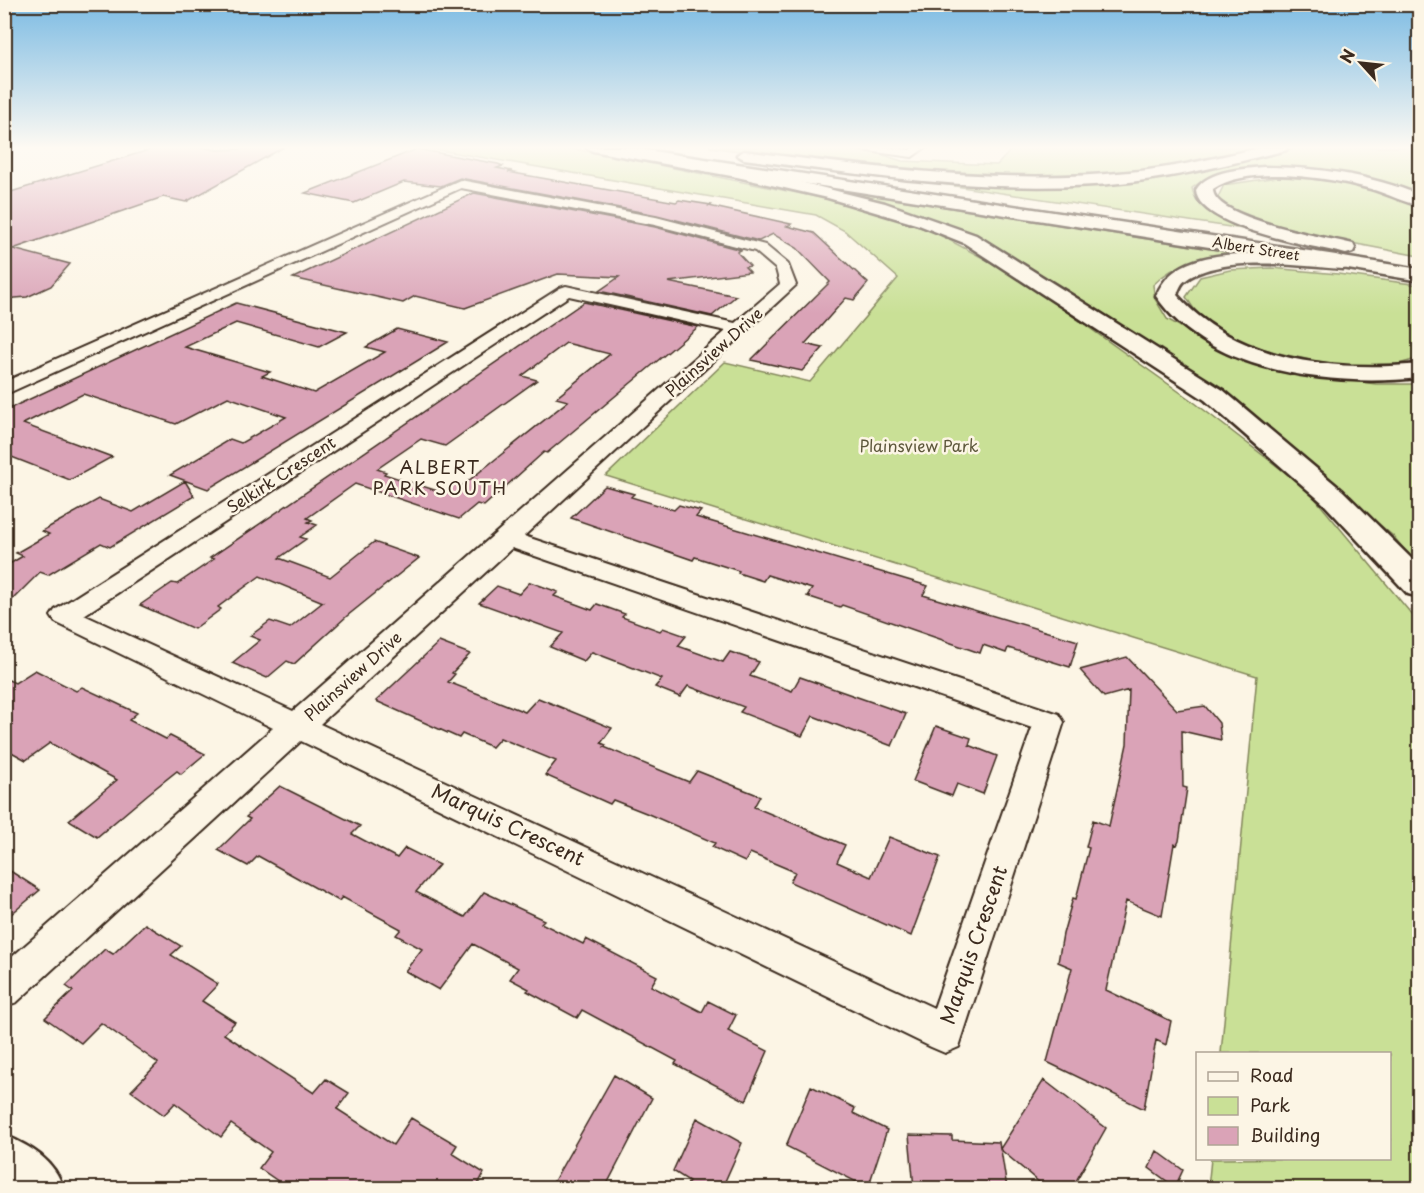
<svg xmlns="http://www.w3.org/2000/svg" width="1424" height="1193" viewBox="0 0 1424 1193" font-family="'Playpen Sans',sans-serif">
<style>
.green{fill:#c9e096;stroke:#82855a;stroke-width:1.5}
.building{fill:#daa3b7;stroke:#3b2a1e;stroke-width:1.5;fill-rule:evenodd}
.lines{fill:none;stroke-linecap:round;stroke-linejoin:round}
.minor-casing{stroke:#3b2a1e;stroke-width:4}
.tertiary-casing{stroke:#3b2a1e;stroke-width:5}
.primary-casing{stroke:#3b2a1e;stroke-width:5}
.trunk-casing{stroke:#3b2a1e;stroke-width:5}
.motorway-casing{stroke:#3b2a1e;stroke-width:5}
.minor{fill:#fcf5e5;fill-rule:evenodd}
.tertiary{fill:#fcf5e5;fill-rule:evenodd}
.primary{fill:#fcf5e5;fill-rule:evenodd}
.trunk{fill:#fcf5e5;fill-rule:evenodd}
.motorway{fill:#fcf5e5;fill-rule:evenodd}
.labels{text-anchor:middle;stroke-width:5;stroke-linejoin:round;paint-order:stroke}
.far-street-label{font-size:14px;fill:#3b2a1e;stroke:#fcf5e5}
.street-label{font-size:16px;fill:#3b2a1e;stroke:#fcf5e5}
.park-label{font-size:16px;fill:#5e583c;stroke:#fcf5e5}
.neighbourhood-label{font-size:18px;letter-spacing:1.5px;fill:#3b2a1e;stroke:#fcf5e5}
.near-street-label{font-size:20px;fill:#3b2a1e;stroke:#fcf5e5}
</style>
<rect width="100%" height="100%" fill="#fcf5e5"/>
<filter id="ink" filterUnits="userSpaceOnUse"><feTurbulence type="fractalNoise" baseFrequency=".0167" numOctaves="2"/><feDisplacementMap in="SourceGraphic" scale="12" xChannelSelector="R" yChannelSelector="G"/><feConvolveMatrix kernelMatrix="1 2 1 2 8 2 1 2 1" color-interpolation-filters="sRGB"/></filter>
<g filter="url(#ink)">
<!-- green -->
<path class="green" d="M422 147H561L604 154 851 204 934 232 1015 275 1195 403 1308 490 1419 623V1188H1208L1211 1159 1390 1158V1054L1221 1053 1257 676 606 476 725 362 810 382 898 278 845 231 816 215Z
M709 147H830L877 153 902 161 997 165 1014 147H1268C1201 164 1130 176 1062 178 943 180 826 162 709 147Z
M1300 147H1419V195L1350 177 1225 172 1205 179 1192 188C1197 214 1227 222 1250 230L901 178 952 182 1196 171Z
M1278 177C1325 179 1378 184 1419 208V256L1279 229 1239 215 1217 199 1224 185Z
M813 186 1248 255C1212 257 1179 258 1153 285L1155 299 1167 319 1202 339 1321 377 1376 384H1419V567L1393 536 1222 391 1067 290 983 239 939 221 854 195Z
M1271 268 1338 274 1419 285V358C1410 361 1398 365 1388 366 1338 369 1242 352 1203 319 1196 314 1191 304 1186 297L1200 277 1230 270Z"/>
<!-- building -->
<path class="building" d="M159 147H201L217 150 284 147 186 202 163 197 13 249 70 264 51 286 27 297 4 299V194Z
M417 149 498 164 503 166 497 168 512 171 508 172 676 202 679 200 711 205 709 206 791 224 787 226 814 233 868 283 854 300 846 298 805 344 823 348 802 371 751 360 830 282 797 248 773 234 759 241 657 215 460 178 441 186 404 182 354 203 305 193Z
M474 193 655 227 741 250 737 252 750 266 745 267 750 272 668 282 736 296 712 316 599 291 619 277 558 274 465 308 415 296 403 303 293 278Z
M584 302 698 327 547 453 544 452 484 506 477 504 459 519 355 484 307 518 312 520 308 522 317 525 300 537 306 539 279 558 330 577 374 542 419 558 347 616 294 664 287 661 267 678 232 663 260 640 250 636 270 621 290 628 323 602 260 576 218 607 221 609 194 629 140 605 172 583 177 584 214 559 210 558ZM566 343 610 354 556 398 568 401 462 486 455 484 444 493 384 474 386 472 377 469 421 439 445 446 537 380 522 376Z
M236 303 347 332 319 347 236 323 185 347 270 372 262 376 314 393 385 352 366 347 397 329 448 342 208 489 170 475 230 439 241 443 286 417 228 397 176 424 83 394 23 424 112 457 70 480 4 454V411Z
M185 481 194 496 110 547 101 543 48 575 40 572 4 608V567L23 556 16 553 49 534 42 531 99 499 133 512Z
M605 486 634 494 631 497 674 510 679 505 701 511 696 517 928 586 923 595 1078 641 1070 667 1008 648 1006 653 983 645 980 653 842 605 840 607 807 596 812 589 767 575 763 581 738 573 739 571 695 557 693 560 571 518Z
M530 582 558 592 554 596 592 610 597 604 625 614 622 617 660 631 663 628 686 636 678 646 723 662 730 652 759 662 750 676 792 691 800 677 906 714 892 746 813 716 802 736 740 712 744 707 688 686 680 697 655 687 662 679 613 660 592 652 584 661 550 647 563 633 479 603 497 586 519 594Z
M439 642 470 654 452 673 455 674 448 682 525 712 538 698 612 728 601 743 606 745 604 747 689 782 697 771 760 796 754 807 845 845 837 862 871 877 889 837 940 857 911 936 790 882 795 872 750 853 745 862 712 847 715 843 646 813 613 800 610 804 545 775 556 761 500 738 492 747 462 734 459 738 376 701Z
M1127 657 1177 710 1205 706 1219 723 1221 740 1182 731 1183 787 1187 788 1179 841 1177 845 1174 844 1162 916 1126 901 1106 990 1171 1021 1166 1045 1156 1040 1144 1109 1047 1062 1072 968 1058 962 1063 934 1073 898 1076 899 1089 848 1086 847 1093 820 1109 826 1127 744 1129 690 1104 697 1080 670Z
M35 670 76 691 82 687 116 703 137 713 129 720 166 739 170 736 205 754 181 774 177 771 148 794 97 837 69 820 117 780 50 743 26 760 4 748V678L15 683Z
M936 726 971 738 969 745 997 756 983 794 957 784 952 796 913 781Z
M280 786 360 826 352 834 397 858 405 848 439 865 416 892 465 917 484 892 544 920 541 923 583 944 586 939 657 976 651 986 702 1012 708 1001 736 1015 728 1031 768 1051 746 1101 675 1064 677 1061 582 1010 577 1018 527 991 529 989 510 979 518 968 473 944 439 990 405 971 422 949 396 935 401 929 342 897 339 901 258 856 248 866 218 850 250 819 246 817Z
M4 867 40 890 4 920Z
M145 924 181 946 171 955 218 984 202 1001 235 1022 224 1034 314 1093 326 1079 349 1093 337 1109 393 1145 411 1118 457 1145 452 1153 484 1173 476 1188H288L259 1168 271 1152 231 1124 221 1137 175 1103 164 1115 131 1091 158 1063 101 1023 81 1043 45 1018 73 991 66 986 105 949 113 954Z
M614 1075 652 1098 605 1188H550Z
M1044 1080 1106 1128 1072 1188H1046L1001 1150 1007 1188H914L909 1135 952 1136V1140L999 1142 1000 1149Z
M811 1086 855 1108 853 1113 887 1130 868 1188 786 1146Z
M697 1118 742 1143 722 1188H686L689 1181 673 1171Z
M1157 1151 1183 1170 1175 1187 1149 1168Z"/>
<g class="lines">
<defs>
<path id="minor" d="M856 147H884L910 150 914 147H926L912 157 861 150Z
M460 180 656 217 765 245 788 264 796 285 524 536 1059 714 1064 722 959 1047 945 1053 931 1047 301 741 17 1002 4 1007V964L273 728 55 622 51 616 55 610 560 288 566 286 735 323 780 284 776 269 755 251 655 225 461 188 4 395V382ZM569 296 726 331 293 711 84 615ZM512 548 1032 728 934 1008 320 724Z"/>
<path id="tertiary" d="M4 1135C31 1146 55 1161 63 1188H4Z"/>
<path id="primary" d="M592 147H626L1336 255 1343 257 1346 261 1343 265 1336 267 599 151Z"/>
<path id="trunk" d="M1343 257 1420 269V281L1336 267 1333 263 1336 259Z"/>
<path id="motorway" d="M586 147H617L784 178 885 203 976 235 1223 390 1343 491 1420 567V597L1408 594 1323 503 1205 400 964 243 919 225 828 198 737 177 593 151Z
M1264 147H1288L1286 150C1235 163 1183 176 1130 182 1001 196 871 176 744 159L737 155 744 151C871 167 1001 185 1129 172 1175 168 1219 157 1264 147Z
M1264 167C1317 167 1370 175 1420 195V206C1403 202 1388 194 1371 189 1331 178 1249 164 1213 189 1211 218 1328 238 1353 244L1355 248 1353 252 1346 254C1316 246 1197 228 1196 190 1208 170 1243 169 1264 167Z
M1258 253 1343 257 1350 259 1353 263 1350 267 1343 269C1301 266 1222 254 1186 280 1181 283 1179 289 1177 295 1236 362 1335 372 1420 364V378C1333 387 1209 374 1156 296 1173 255 1218 255 1258 253Z"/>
</defs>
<!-- minor casing -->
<use href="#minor" class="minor-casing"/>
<!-- tertiary casing -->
<use href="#tertiary" class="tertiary-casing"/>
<!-- primary casing -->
<use href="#primary" class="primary-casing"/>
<!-- trunk casing -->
<use href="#trunk" class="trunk-casing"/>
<!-- motorway casing -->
<use href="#motorway" class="motorway-casing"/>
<!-- minor -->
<use href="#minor" class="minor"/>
<!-- tertiary -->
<use href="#tertiary" class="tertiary"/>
<!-- primary -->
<use href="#primary" class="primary"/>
<!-- trunk -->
<use href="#trunk" class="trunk"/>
<!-- motorway -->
<use href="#motorway" class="motorway"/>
</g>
</g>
<!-- sky -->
<linearGradient id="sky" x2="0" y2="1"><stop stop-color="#7cbbe3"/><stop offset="0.47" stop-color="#fefaf3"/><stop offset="1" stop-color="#fefaf3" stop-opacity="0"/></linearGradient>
<rect width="1424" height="314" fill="url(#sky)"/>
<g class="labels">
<!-- far-street labels -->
<g class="far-street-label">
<text transform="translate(1256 249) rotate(9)" y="5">Albert Street</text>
</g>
<!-- street labels -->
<g class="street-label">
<text transform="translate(714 352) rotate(-42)" y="6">Plainsview Drive</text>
<text transform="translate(281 475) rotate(-33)" y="6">Selkirk Crescent</text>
<text transform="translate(353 676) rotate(-42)" y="6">Plainsview Drive</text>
</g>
<!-- park labels -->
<g class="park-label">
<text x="919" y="452">Plainsview Park</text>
</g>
<!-- neighbourhood labels -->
<g class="neighbourhood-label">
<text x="440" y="474">ALBERT<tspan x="440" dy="21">PARK SOUTH</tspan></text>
</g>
<!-- near-street labels -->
<g class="near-street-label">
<text transform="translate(508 825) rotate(25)" y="7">Marquis Crescent</text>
<text transform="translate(974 945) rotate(-71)" y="7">Marquis Crescent</text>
</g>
</g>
<!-- margin -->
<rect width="1424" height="1193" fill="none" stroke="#fcf5e5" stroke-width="24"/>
<rect x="12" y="12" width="1400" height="1169" fill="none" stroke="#3b2a1e" stroke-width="2" filter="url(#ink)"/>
<!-- legend -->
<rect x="1196" y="1052" width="195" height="108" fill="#fcf5e5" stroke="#afa495" stroke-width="1.5"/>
<rect x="1208" y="1072" width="30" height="9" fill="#fcf5e5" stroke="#afa495" stroke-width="1.5"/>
<text x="1250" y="1082" font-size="18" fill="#3b2a1e">Road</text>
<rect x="1208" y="1097" width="30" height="18" fill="#c9e096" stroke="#afa495" stroke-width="1.5"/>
<text x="1250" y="1112" font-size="18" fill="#3b2a1e">Park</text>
<rect x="1208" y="1127" width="30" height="18" fill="#daa3b7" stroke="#afa495" stroke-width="1.5"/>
<text x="1250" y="1142" font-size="18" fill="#3b2a1e">Building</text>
<!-- north arrow -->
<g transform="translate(1361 63) rotate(297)" stroke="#fcf5e5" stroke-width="4.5" paint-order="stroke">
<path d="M0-4.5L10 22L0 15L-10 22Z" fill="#3b2a1e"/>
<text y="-9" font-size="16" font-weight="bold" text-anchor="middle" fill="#3b2a1e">N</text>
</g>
</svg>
